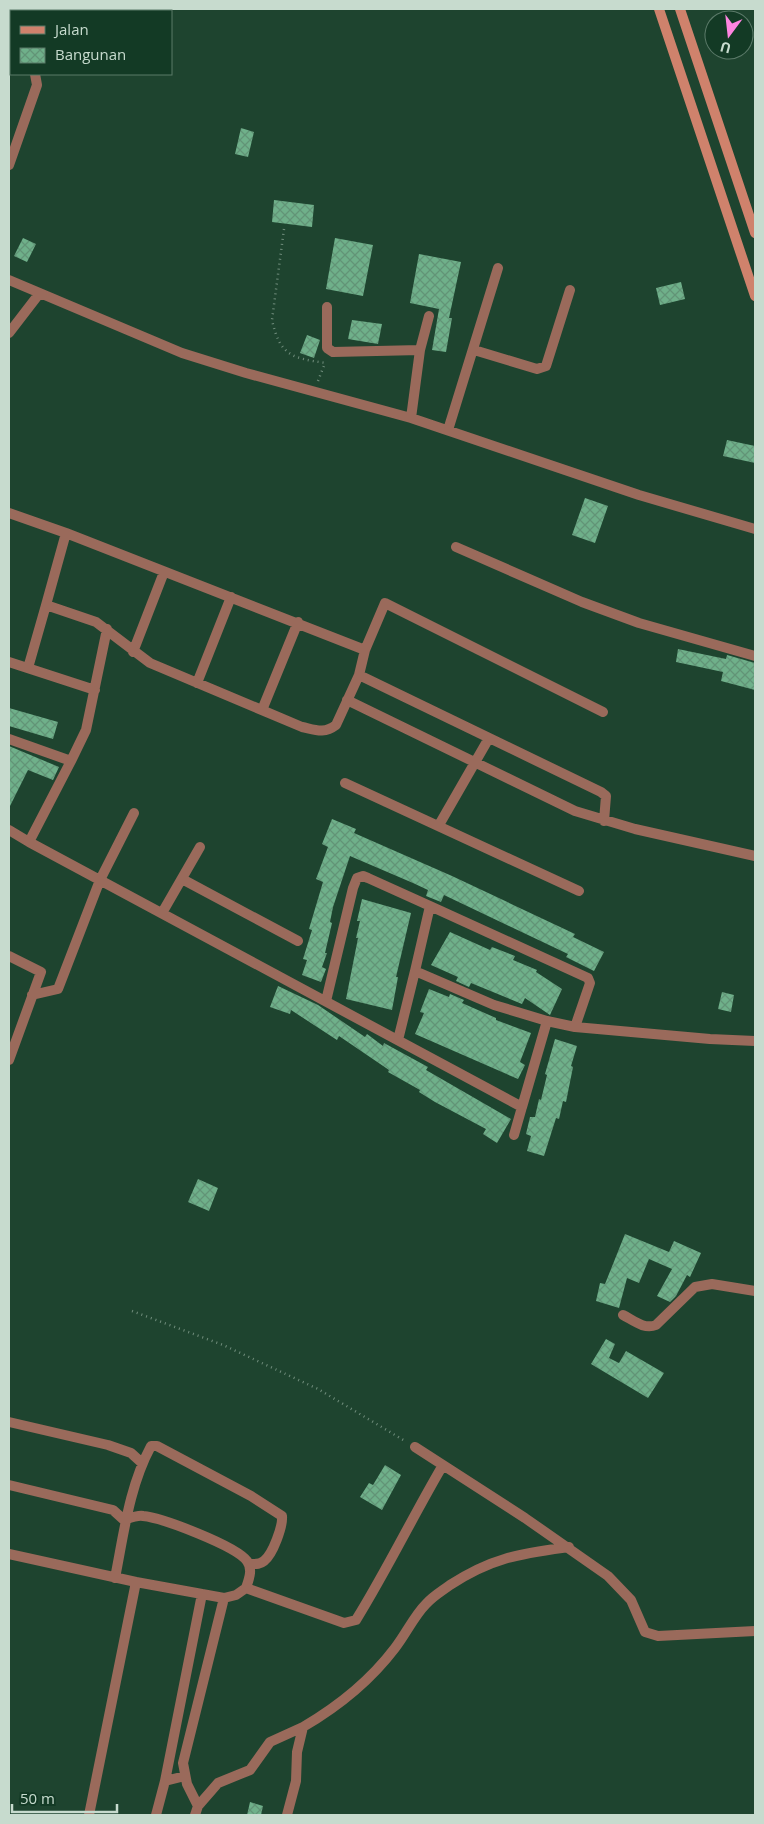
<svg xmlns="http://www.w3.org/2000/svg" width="764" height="1824" viewBox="0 0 764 1824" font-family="'Open Sans',sans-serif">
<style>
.building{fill:url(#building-cross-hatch)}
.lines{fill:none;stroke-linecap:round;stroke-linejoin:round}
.path{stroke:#708d7c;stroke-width:2.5;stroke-dasharray:1 4;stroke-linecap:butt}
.street{stroke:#9a6a5b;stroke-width:10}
.secondary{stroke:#cf826c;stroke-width:10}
</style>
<defs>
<pattern id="building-cross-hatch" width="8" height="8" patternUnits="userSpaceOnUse" patternTransform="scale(1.25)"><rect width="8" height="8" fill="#6fb08a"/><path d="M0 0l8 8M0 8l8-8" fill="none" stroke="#629477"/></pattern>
</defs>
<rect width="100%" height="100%" fill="#1e442f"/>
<!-- building -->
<path class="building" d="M241 128 254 132 248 157 235 154Z
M274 200 314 205 312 227 272 222Z
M23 238 36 244 27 262 14 256Z
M335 238 373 245 363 296 326 289Z
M419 254 461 262 449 318H452L446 352 432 350 439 309 410 303Z
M681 282 685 299 660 305 656 288Z
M352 320 382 324 378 344 348 339Z
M307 335 320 340 314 358 300 353Z
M727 440 755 446V463L723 456Z
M585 498 608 506 595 543 572 535Z
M678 649 726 659 727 655 755 663V690L721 681 723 672 676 662Z
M9 708 58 722 53 739 9 726Z
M9 746 59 767 53 780 28 770 9 808Z
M332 819 356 829 354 833 452 876 575 934 573 937 604 952 594 971 566 957 568 954 444 895 441 902 426 896 428 890 413 883 350 856 333 907 330 922 332 923 325 953H327L322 967 326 969 321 982 302 975 307 960 303 959 312 930 309 929 323 882 316 879 328 847 322 844Z
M362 899 411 913 396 977H398L392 1010 346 999 358 938H356L360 921H357Z
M450 932 490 950 492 947 515 956 513 960 537 970 536 972 562 989 550 1015 525 998 522 1004 471 983 469 987 456 981 458 977 431 965Z
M278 986 318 1005 365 1037 367 1034 383 1046 384 1043 428 1067 426 1070 511 1119 497 1143 483 1134 486 1129 435 1102 419 1092 420 1090 388 1072 389 1070 339 1036 337 1040 291 1010 290 1014 270 1007Z
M429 989 449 997 450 994 464 1000 462 1003 496 1018V1020L531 1033 520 1062 525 1065 518 1079 415 1034 424 1013 420 1012Z
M722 992 734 995 731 1012 718 1009Z
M555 1039 577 1046 571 1066 573 1067 566 1102 563 1101 559 1119 556 1118 544 1156 527 1151 531 1136 526 1134 530 1117H535L539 1099 541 1100 547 1075 545 1074Z
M198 1179 218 1188 209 1211 188 1202Z
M625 1234 669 1252 674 1241 701 1253 690 1277 687 1275 676 1296 670 1302 657 1296 672 1269 649 1259 639 1283 627 1278 619 1308 596 1301 600 1283 605 1284Z
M606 1339 615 1344 609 1358 619 1363 626 1351 664 1373 648 1398 591 1364Z
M385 1465 401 1475 382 1510 360 1497 369 1483 373 1485Z
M250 1802 263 1806 261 1815H247Z"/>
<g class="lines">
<!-- path -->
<path class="path" d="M284 229 272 320C280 356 292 358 326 363
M318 381 325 363
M132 1311 223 1345 318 1389 405 1441"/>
<!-- street -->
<path class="street" d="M9 57 11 58
M9 165 37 85 35 74
M9 280 182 353 246 373 411 418 639 495 755 529
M327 307V348L333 352 420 350 429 316
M9 333 39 294
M474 350 537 369 546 366 570 290
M411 418 420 350
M448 430 498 268
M9 513 66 533 46 605 96 622 150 663 302 727C316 730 324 734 336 725L359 675 365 650 66 533
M456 547 582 602 639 623 755 656
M365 650 385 603 603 712
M133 652 164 572
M9 662 95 690
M28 668 46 605
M359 675 601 792 606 796 604 821
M197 683 231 597
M347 700 575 811 635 829 755 856
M262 710 298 622
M9 739 71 761 29 842
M71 761 86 730 107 629
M345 783 579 891
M439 825 489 738
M9 830 29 842 522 1107 547 1021 494 1005 415 971 430 906 368 878 363 876 357 878 353 888 326 1001
M182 879 298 941
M430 906 588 978 590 983 575 1027 710 1039 755 1041
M162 913 200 847
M9 956 41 972 9 1060
M32 995 58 989 100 880 134 813
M547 1021 575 1027
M398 1040 415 971
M514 1135 522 1107
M623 1315C633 1320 644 1330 656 1325L695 1287 712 1284 755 1291
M9 1422 108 1445 131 1453 142 1463
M415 1447 525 1518 608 1576 631 1600 645 1632 658 1636 755 1631
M9 1485 113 1510 124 1520C130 1518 138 1515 143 1516 163 1518 236 1546 247 1561 253 1569 249 1579 246 1588L344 1623 356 1620C387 1570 413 1516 443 1465
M9 1554 136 1582
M115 1578C124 1533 129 1487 151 1446H157L251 1496 282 1516C283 1526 273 1554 264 1561 259 1565 255 1564 249 1564
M224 1598 236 1595 246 1588
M185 1776 165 1781 202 1594
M89 1815 136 1582 224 1598 183 1763 187 1784 198 1806
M156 1815 165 1781
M195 1815 198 1806 218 1783 250 1770 270 1742 303 1727
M287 1815 296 1781 297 1752 303 1727C339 1706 370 1681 395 1648 406 1634 414 1616 426 1604 433 1596 442 1591 450 1585 493 1557 520 1554 569 1547"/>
<!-- secondary -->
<path class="secondary" d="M659 9 755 296
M680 9 755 233"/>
</g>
<!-- border -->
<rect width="764" height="1824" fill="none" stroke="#c7dbce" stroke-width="20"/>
<!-- legend -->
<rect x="10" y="10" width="162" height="65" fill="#133a25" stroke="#5b7a69"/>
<rect x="20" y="26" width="25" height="8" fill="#cf826c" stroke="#5b7a69"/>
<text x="55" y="35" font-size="15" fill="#c7dbce">Jalan</text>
<rect x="20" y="48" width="25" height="15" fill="url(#building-cross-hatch)" stroke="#5b7a69"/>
<text x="55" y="60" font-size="15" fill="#c7dbce">Bangunan</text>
<!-- north arrow -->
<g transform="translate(729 35) rotate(195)"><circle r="24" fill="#133a25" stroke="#5b7a69"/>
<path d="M0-4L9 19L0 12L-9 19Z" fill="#fe85e0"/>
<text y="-8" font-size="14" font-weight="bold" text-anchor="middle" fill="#c7dbce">U</text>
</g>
<!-- scale -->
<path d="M12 1804v8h105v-8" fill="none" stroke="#c7dbce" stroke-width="2.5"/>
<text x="20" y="1804" font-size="15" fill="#c7dbce" stroke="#133a25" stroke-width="4" paint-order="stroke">50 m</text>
</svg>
